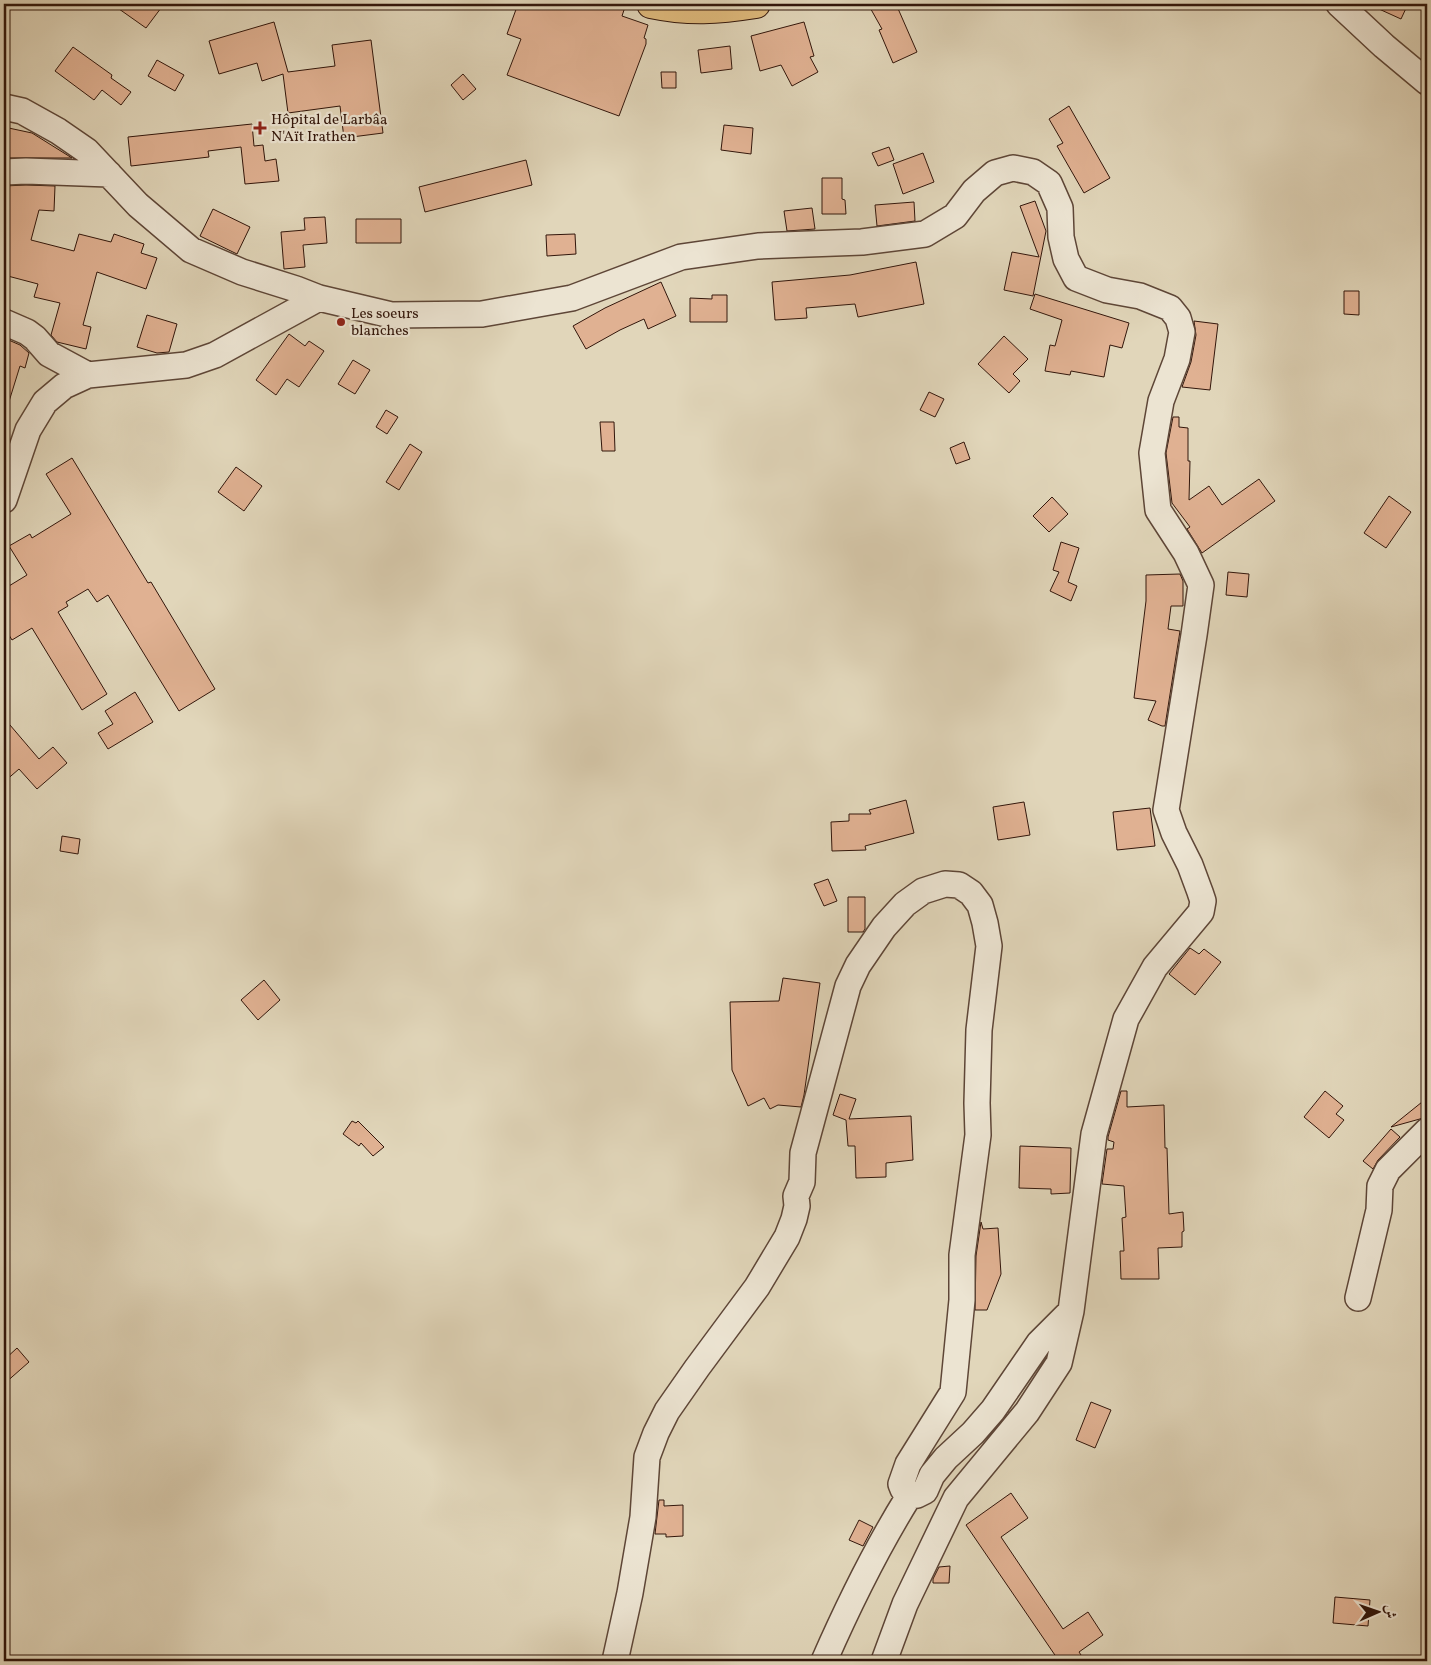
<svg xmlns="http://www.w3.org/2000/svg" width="1431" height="1665" viewBox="0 0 1431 1665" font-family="Vollkorn,Amiri,serif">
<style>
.building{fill:#e0b192;stroke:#32160b}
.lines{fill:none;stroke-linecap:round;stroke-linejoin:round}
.minor-casing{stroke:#5e4637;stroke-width:28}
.major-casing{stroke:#32160b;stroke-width:30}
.minor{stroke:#ece4d2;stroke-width:25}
.major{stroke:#e0bb7d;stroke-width:28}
.poi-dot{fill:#8f2418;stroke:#ece4d2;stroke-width:2}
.labels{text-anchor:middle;stroke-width:4.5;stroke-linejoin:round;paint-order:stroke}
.poi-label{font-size:15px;fill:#32160b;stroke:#ece4d2;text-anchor:start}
</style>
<rect width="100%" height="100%" fill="#e1d6ba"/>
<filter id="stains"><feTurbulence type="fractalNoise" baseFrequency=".004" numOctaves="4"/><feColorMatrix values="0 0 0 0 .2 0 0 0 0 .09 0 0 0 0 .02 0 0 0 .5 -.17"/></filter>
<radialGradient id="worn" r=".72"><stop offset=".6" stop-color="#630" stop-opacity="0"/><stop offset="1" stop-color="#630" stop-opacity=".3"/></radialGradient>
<!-- building -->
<path class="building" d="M112 4H164L146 28Z
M518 4H626L622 16 648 25 644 38 646 39V44L619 116 507 75 521 39 507 34Z
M868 4H896L917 52 893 63 879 30 882 29Z
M1368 4H1408L1401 19Z
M274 22 288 72 335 66 332 45 371 40 383 133 344 138 340 106 288 113 283 74 262 81 257 63 219 74 209 41Z
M804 22 814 56 810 57 818 72 792 86 781 65 760 71 751 36Z
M730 46 732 69 701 73 698 50Z
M73 47 112 75 111 78 131 92 121 105 102 90 94 100 55 71Z
M157 60 184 75 175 91 148 76Z
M661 72H676V88H662Z
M463 74 476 89 463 100 451 85Z
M1069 106 1110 178 1084 193 1057 146 1063 143 1049 119Z
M252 124 254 146 263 145 265 161 276 159 279 181 245 184 241 147 208 151 209 157 131 166 128 137Z
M724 125 753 128 751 154 721 150Z
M4 127 32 133 72 158H4Z
M889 147 894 160 878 166 872 153Z
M923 153 934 182 903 194 893 164Z
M526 160 532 185 425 212 419 187Z
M822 178H842V199L845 200 846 214H822Z
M26 185 55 186 54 211 39 210 31 240 74 251 79 234 111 242 114 234 144 244 141 253 157 258 146 289 97 272 83 325 91 327 86 349 57 342 51 335 60 303 34 297 38 284 4 275V186Z
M1035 201 1046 231 1033 296 1004 290 1012 252 1039 257 1020 206Z
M914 202 915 221 877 226 875 205Z
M812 208 815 229 787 231 784 211Z
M213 209 250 227 237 254 200 236Z
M325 217 327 243 303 245 305 267 284 269 281 232 305 230 304 218Z
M356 219H401V243H356Z
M575 234 576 254 547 256 546 235Z
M916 262 924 304 858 317 855 304 806 308 807 318 775 320 772 282 850 275Z
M661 282 676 316 648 329 644 319 620 330 586 349 573 326 605 308Z
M1344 291H1359V315L1344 314Z
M1035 294 1129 323 1122 348 1110 345 1104 377 1071 371 1070 375 1045 371 1050 345 1055 346 1062 320 1030 309Z
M712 295H727V322H690V298L712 299Z
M147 315 177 324 169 352 157 353 137 347Z
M1194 321 1218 324 1210 390 1182 387 1191 362 1196 335Z
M289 334 305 346 309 341 324 351 299 387 287 379 276 395 256 380Z
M1004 336 1028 359 1013 374 1020 381 1009 393 978 364Z
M4 338 20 345 29 353 25 368 20 366 7 408H4Z
M353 360 370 370 355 394 338 384Z
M929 392 944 399 935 417 920 410Z
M386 410 398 417 387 434 376 427Z
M1173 417H1179V427L1188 428V461H1190L1189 500 1209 486 1222 505 1259 479 1275 501 1202 553 1187 529 1190 527 1172 503 1166 453Z
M600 422H614L615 451H602Z
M964 442 970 459 956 464 950 448Z
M410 444 422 452 399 490 386 482Z
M72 458 148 583 151 582 215 689 179 711 108 595 97 602 88 589 66 602 68 606 58 612 107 694 82 710 32 628 12 640 4 627V589L27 575 9 546 30 534 32 538 71 514 46 474Z
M236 467 262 486 244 511 218 492Z
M1389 496 1411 512 1386 548 1364 533Z
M1052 497 1068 514 1049 532 1033 516Z
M1061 542 1079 548 1068 582 1077 586 1071 601 1050 591 1059 572 1053 570Z
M1228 572 1249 574 1247 597 1226 595Z
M1180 574 1183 581V606H1171L1168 629 1180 631 1165 726H1162L1148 720 1156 701 1134 698 1146 601V575Z
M135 692 153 722 108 749 98 733 113 724 105 711Z
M4 718 39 759 53 747 67 763 37 789 19 769 4 782Z
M906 800 914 833 865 846 866 850 832 851 831 822 849 821V814H871L869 810Z
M1024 802 1030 835 998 840 993 807Z
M1150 808 1155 846 1117 850 1113 812Z
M62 836 80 839 78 854 60 851Z
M828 879 837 901 824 906 814 884Z
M848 897H865V929L863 932H848Z
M1190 948 1199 954 1204 949 1221 962 1195 995 1169 974Z
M783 978 820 983 804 1095 801 1107 778 1105 770 1109 764 1098 748 1106 732 1070 730 1002 779 1001Z
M264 980 280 1000 258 1020 241 1000Z
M1121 1091H1127V1107L1164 1105 1165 1148H1167L1169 1214 1183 1212 1184 1231 1182 1232V1247L1158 1248 1159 1279H1121L1120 1251H1124L1122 1218 1126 1217 1124 1186 1102 1184 1107 1149H1113L1114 1142 1108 1140V1137Z
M1325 1091 1343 1106 1336 1114 1344 1120 1329 1138 1304 1117Z
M840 1094 856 1099 849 1119 911 1116 913 1160 886 1163V1177L856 1178 855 1146H848L846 1120 833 1115Z
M1427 1098V1117L1391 1127Z
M352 1121 356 1123 358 1121 384 1147 373 1156 361 1143 359 1146 343 1134Z
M1391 1129 1400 1137 1378 1160 1373 1169 1363 1161Z
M1020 1146 1071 1148 1070 1193 1051 1194V1189L1019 1188Z
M981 1222 983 1229 998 1228 1001 1274 987 1310H975L976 1256Z
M17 1348 29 1362 4 1384V1360Z
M1091 1402 1111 1410 1095 1448 1076 1440Z
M1011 1493 1028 1518 1001 1537 1063 1629 1088 1612 1103 1635 1079 1652 1081 1655 1073 1661H1059L966 1525Z
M659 1500H664V1506L683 1505V1536L666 1537V1534H655Z
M859 1520 873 1527 863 1546 849 1540Z
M950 1566 949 1583H933V1579L939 1567Z
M1335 1597 1370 1600 1368 1626 1333 1623Z"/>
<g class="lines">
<defs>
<path id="minor" d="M1339 4 1384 46 1427 82
M4 107 22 111 58 131 87 151 138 205 191 250 242 272 296 289 319 298 391 315 482 314 572 298 681 257 758 246 862 242 925 234 955 216 974 191 995 173 1013 168 1033 172 1049 183 1060 208 1061 237 1066 259 1076 278 1107 290 1140 296 1170 308 1178 318 1182 332 1177 359 1161 401 1152 453 1158 510 1186 553 1201 585 1194 635 1166 810 1174 833 1190 865 1200 892 1203 901 1201 912 1155 967 1126 1019 1094 1134 1071 1311 1059 1363 1027 1412 956 1498 905 1604 884 1661
M4 172 26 171 109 174
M4 322 27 332 35 338 49 354 88 375
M4 500 28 430 45 402 64 386 88 375 186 365 215 355 319 298
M1358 1298 1379 1210 1380 1186 1388 1170 1427 1131
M615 1661 630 1593 643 1517 647 1457 656 1433 667 1411 697 1368 757 1287 787 1237 794 1219 797 1206 796 1196 802 1182 803 1153 848 986 858 965 884 927 905 904 923 891 945 884 959 885 971 893 980 905 985 923 989 946 979 1030 977 1103 978 1135 962 1255V1300L953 1392 908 1464 901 1484 903 1489 909 1496 917 1495 925 1491 932 1475 946 1458 973 1433 993 1410 1039 1343 1071 1311
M824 1661C849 1604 876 1549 909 1496"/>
<path id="major" d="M651 4C689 12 718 10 756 4"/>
</defs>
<!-- minor casing -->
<use href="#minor" class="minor-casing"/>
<!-- major casing -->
<use href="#major" class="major-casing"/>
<!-- minor -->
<use href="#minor" class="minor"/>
<!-- major -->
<use href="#major" class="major"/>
</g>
<!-- markers -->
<g class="poi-dot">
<path d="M257.5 120.5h5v5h5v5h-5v5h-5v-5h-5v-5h5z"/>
<circle cx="341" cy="322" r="5"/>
</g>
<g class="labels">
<!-- poi labels -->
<g class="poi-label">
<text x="271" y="124">Hôpital de Larbâa<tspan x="271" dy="17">N'Aït Irathen</tspan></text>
<text x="351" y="318">Les soeurs<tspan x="351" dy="17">blanches</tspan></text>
</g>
</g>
<!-- margin -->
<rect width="1431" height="1665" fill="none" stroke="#e1d6ba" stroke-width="20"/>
<rect x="5" y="5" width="1421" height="1655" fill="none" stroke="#32160b" stroke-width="2.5"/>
<rect x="10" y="10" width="1411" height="1645" fill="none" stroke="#32160b"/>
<!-- north arrow -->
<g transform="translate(1378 1612) rotate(88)" stroke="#ece4d2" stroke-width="4" paint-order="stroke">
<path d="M0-4L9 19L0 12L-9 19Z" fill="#32160b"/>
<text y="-8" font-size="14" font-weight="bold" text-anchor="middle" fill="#32160b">ش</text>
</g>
<rect width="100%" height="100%" filter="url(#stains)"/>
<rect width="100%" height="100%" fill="url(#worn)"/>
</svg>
